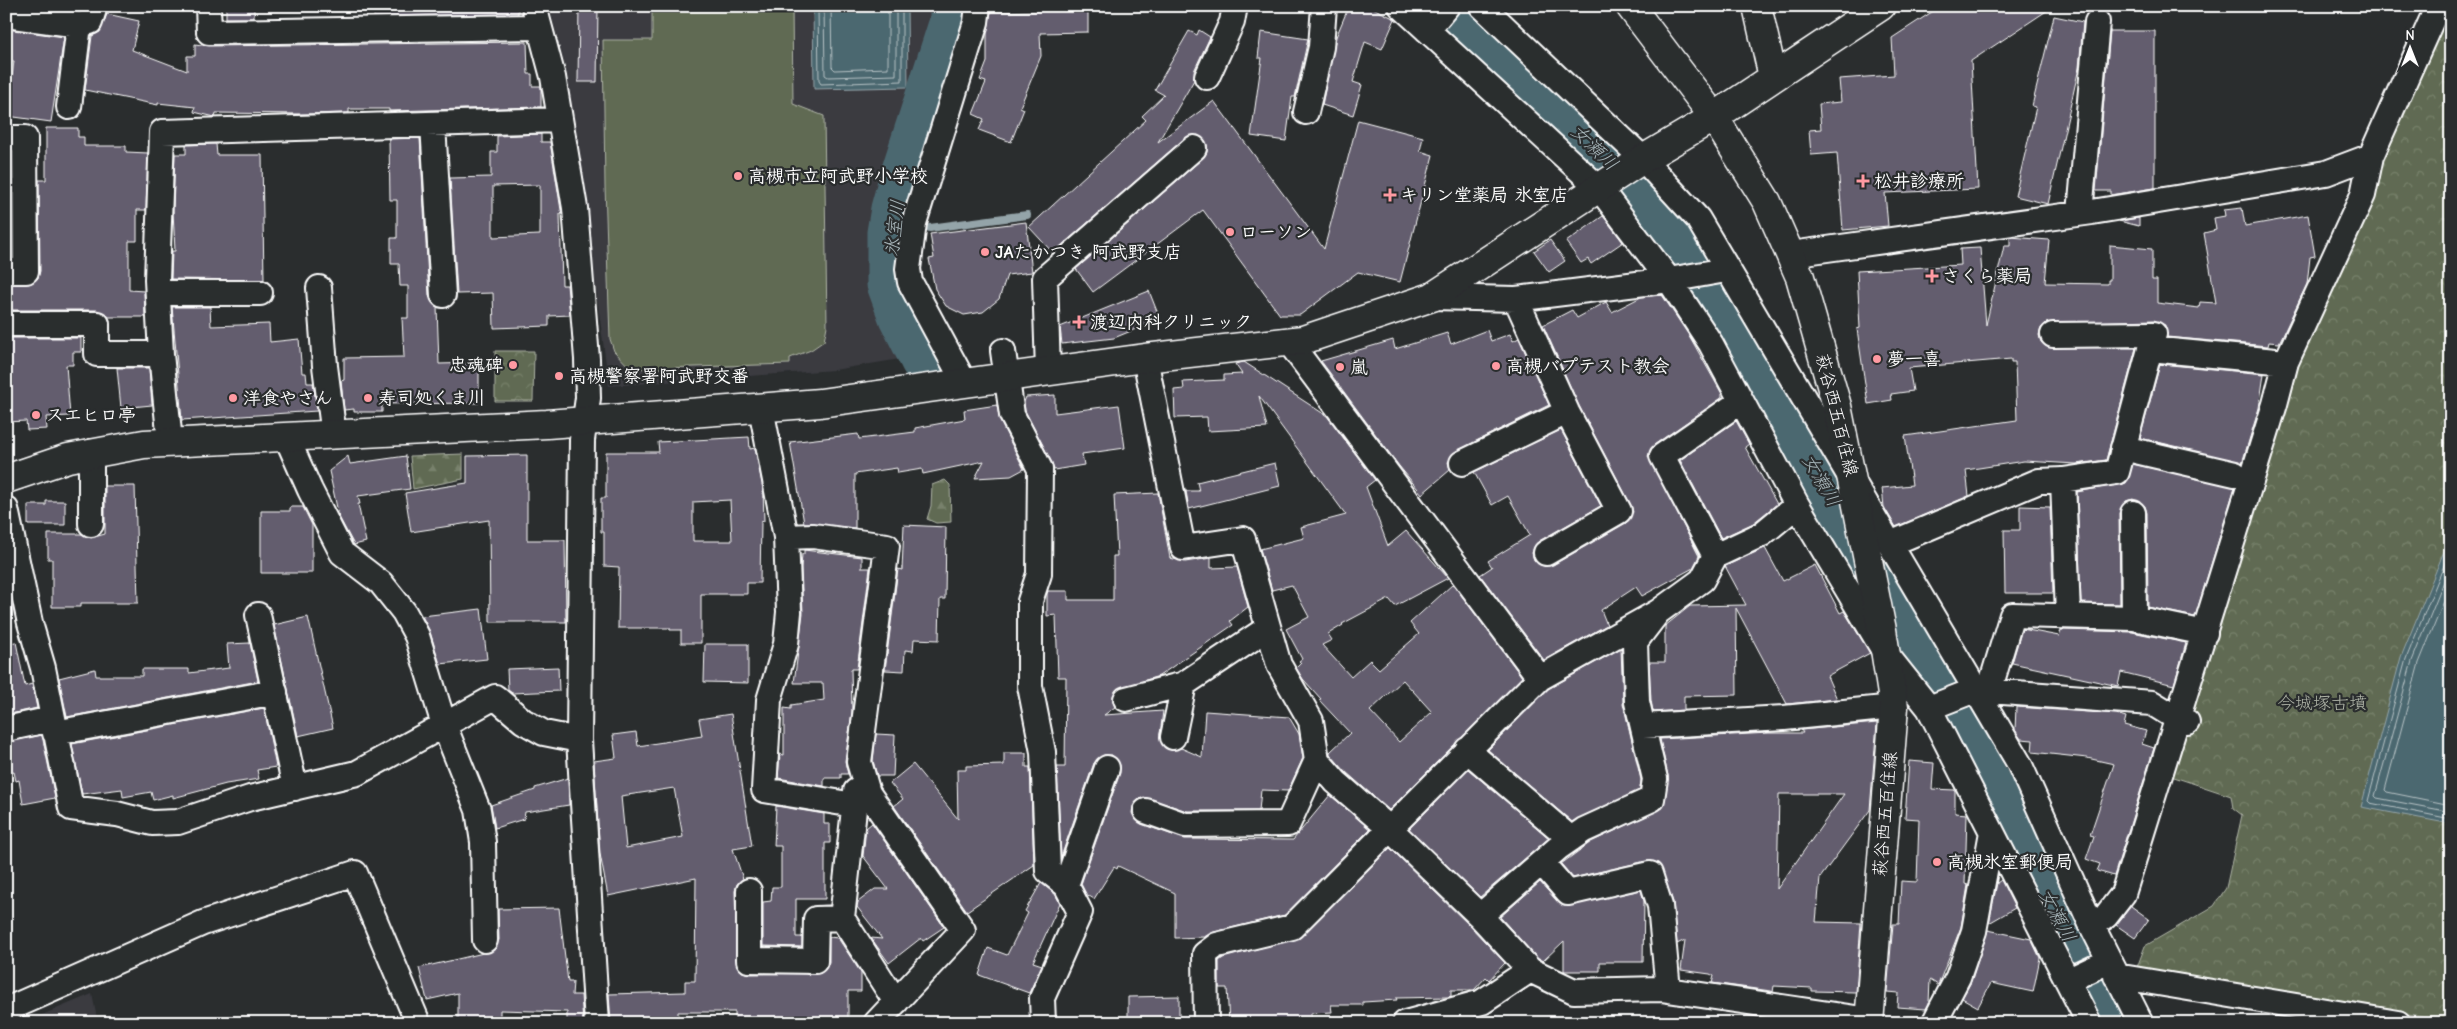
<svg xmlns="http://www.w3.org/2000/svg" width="2457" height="1029" viewBox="0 0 2457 1029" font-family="'Comic Neue','Klee One',sans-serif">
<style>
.built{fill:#3b3b41}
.forest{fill:url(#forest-firs);stroke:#b0b5a8}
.park{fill:url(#park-crowns);stroke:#b0b5a8}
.pitch{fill:#606b52;stroke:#b0b5a8}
.water{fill:#4c6870;stroke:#94a4a9}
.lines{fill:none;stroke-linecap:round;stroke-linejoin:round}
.shore{stroke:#b7c3c6;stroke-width:1}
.stream{stroke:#94a4a9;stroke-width:8}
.river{stroke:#4c6870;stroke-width:45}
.building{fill:#645d6e;stroke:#fff;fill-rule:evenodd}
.street-casing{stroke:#fff;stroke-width:28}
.secondary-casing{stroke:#fff;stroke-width:31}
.street{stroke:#2a2d2e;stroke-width:24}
.secondary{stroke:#2a2d2e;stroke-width:28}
.poi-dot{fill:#ff9aa2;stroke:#2a2d2e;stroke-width:2}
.labels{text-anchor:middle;stroke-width:4.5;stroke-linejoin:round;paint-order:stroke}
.poi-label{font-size:18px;font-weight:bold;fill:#fff;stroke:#2a2d2e;text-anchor:start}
.street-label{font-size:18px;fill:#fff;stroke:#2a2d2e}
.park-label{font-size:18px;fill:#b0b5a8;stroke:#2a2d2e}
.water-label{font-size:19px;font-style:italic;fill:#a6b4b8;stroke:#2a2d2e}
</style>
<defs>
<pattern id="forest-firs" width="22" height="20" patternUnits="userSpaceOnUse" patternTransform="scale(1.25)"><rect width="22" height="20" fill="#606b52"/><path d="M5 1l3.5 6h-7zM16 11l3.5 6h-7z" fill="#78816c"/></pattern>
<pattern id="park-crowns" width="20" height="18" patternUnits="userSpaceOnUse" patternTransform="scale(1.25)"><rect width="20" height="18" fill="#606b52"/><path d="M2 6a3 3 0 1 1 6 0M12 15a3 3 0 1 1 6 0" fill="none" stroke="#78816c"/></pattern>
</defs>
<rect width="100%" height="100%" fill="#2a2d2e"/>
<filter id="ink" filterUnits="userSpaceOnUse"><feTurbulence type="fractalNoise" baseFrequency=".02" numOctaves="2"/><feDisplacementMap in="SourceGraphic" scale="10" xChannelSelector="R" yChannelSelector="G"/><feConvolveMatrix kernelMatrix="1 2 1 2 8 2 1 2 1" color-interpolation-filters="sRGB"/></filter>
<g filter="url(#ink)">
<!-- built -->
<path class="built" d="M549 6H946L943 27 883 212 882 284 895 323 912 357 834 370 609 386 567 74Z
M92 994 98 1023H23Z"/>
<!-- forest -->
<path class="forest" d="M463 454V479L413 489 410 456Z
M945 480 950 485 951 522 936 523 927 519 931 506 932 485Z"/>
<!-- park -->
<path class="park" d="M2451 9V1021L2136 970 2145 946 2214 906 2226 888 2242 815 2233 808 2231 796 2165 774 2293 373 2416 79Z
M495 351H534L533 401H495Z"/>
<!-- pitch -->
<path class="pitch" d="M652 6H792L793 104 824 116 827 326 824 341 811 350 790 358V364L631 369 614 351 610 339 605 186 603 40H652Z"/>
<!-- water -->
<path class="water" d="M813 6H907L908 87 814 89Z
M2451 534V824L2361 807 2401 657Z"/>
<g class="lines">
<!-- shore -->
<path class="shore" d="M818 6 819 81 821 84 902 81V6
M824 6 825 75 828 77 896 75V6
M831 6 832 67 835 70 888 68V6
M2451 548 2406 659 2368 801 2370 803 2451 819
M2451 564 2412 661 2375 796 2377 798 2451 812
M2451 584 2419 663 2385 790 2387 792 2451 805"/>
<!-- stream -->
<path class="stream" d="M930 228 1027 215"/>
<!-- river -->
<path class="river" d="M1436 6 1605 153 1640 193 1718 298 1898 615 2116 1023
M923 361 901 317 889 284V233L893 209 900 183 952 21V6"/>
</g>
<!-- building -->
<path class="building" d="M43 6H81L78 11Z
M226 6H254V18H226Z
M374 6H518V14L374 16Z
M579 6H598L597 82H578Z
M1042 6H1088V32L1040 33 1041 56 1020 107 1024 109 1011 142 979 130 984 119 973 114 986 82 980 80 987 62V34L991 12 1042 11Z
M1349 6H1369L1395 19 1382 49 1365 42 1353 82 1362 85 1353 115 1322 105 1336 37Z
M1941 6H2054L1971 61 1978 189 1885 193 1888 226 1843 230 1837 153 1811 155 1809 130 1821 129 1819 104 1841 102 1839 79 1894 75 1892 38Z
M107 14 139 21 132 50 187 71V56H195V44L209 46 527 42 528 74H532V86H541V107L389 111V109H349V113L301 114 216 113 215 117 194 112 195 107 158 103V105L85 90 92 36 100 32Z
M2054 16 2083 22 2079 68 2048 204 2015 196 2036 107 2032 106Z
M6 29 64 37 51 122 7 116 14 61H6Z
M1199 30 1210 37 1194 71V80L1158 142 1214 101 1324 249 1358 120 1423 137 1420 151 1433 155 1400 282 1358 272 1300 315H1280L1203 210 1093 292 1076 269 1203 158 1207 152V145L1204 139 1198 135 1185 138 1053 253 1029 227 1146 120 1142 116 1164 95 1155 90 1189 31 1197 35Z
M2110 31H2155V188L2111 195V191H2096Z
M1261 32 1308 39 1295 97H1292L1286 141 1251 136 1262 58H1258Z
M46 128H78V137H84V146H126V152L148 153 146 210H137V241H129V290L144 291 145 317H109L97 310H6V285L32 283 38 278 40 271 39 180H46Z
M541 134V142H550L561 210 562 214H560L562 285H567L570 315 549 316V326L494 328 493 293 457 294 450 178 491 177V152H497V136ZM540 185V235L493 237V186Z
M420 138 429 296 437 307 439 364 479 363V403L382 404V412H354V409L344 410 341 381 344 380V358L404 357 402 318H408V286H400L399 264H391V238H397V200H390L389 139Z
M216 144 217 155H262L264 280 171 279 172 251H175L173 211 175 154H186V145Z
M6 180H12V257H6Z
M2242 208 2245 226 2308 215 2315 256 2310 257 2307 284 2279 343 2269 342 2268 346 2167 337 2165 325 2154 320 2046 323 2041 328 2039 335 2041 342 2047 347 2136 348 2106 460 2076 464 2024 461 1966 470 1969 496 1896 527 1884 507 1882 488 1912 485 1905 436 2017 420 2015 362H2011V359L1909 368 1913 391 1891 394 1892 400 1868 404 1857 329 1860 328 1857 271 1961 265 1960 249 1980 248 1986 325 2004 246H2010V237L2049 240 2045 283 2108 284V280H2110V245L2152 249V280H2157V303L2199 308 2200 302 2216 303 2204 233 2216 230 2214 218 2225 216 2224 210Z
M1603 216 1623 242 1591 264 1588 259 1581 263 1566 242Z
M2139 218V226L2119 221Z
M1026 222 1032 272 1007 275 999 299 983 312 964 315 946 306 935 289 929 259 934 258 930 234Z
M1550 240 1565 261 1549 272 1534 251Z
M1149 291 1160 319 1114 338 1062 344 1060 327Z
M1662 295 1690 337 1722 394V398L1654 445 1648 456 1699 556 1693 568 1642 596 1636 587 1601 610 1607 625 1544 660 1480 575 1492 567 1488 561 1530 535 1508 496 1492 505 1474 472 1561 430 1601 506 1539 541 1534 547 1532 553 1534 560 1540 565H1553L1626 523 1633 512 1631 505 1579 406 1543 325 1572 310 1577 318 1606 302 1612 312 1641 297Z
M172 307H210L211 326 269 324 270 342 299 339 302 373H306L307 383H313L317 411 182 420Z
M1487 330 1491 341 1510 334 1513 341 1519 338 1549 405 1456 451 1448 462 1450 470 1422 494 1399 466 1321 361 1393 340 1395 349 1447 333 1451 344Z
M6 338H81V352H73V365H66L70 416 46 417 47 429 27 430 26 421 6 422Z
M1244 362 1327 416 1375 480 1366 487 1388 546 1406 531 1448 578 1395 606 1389 599 1342 624 1343 625 1328 634 1332 640 1322 645 1351 677 1370 660 1379 669 1419 634 1410 623 1453 584 1522 677 1389 810 1346 772 1330 754V752L1350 733 1319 700 1321 699 1303 679 1296 668 1301 663 1299 661 1302 659 1286 629 1309 617 1292 585 1272 590 1260 549 1304 538 1301 527 1346 515 1259 396 1267 428 1208 431 1207 417 1175 418 1174 390 1184 389 1183 382 1224 380V375L1242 374 1235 364ZM1403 680 1432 712 1399 742 1370 711Z
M2160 364 2264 374 2259 408 2242 463 2140 438Z
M117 368H149L152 405 121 408Z
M1055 395V413L1119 405 1125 448 1082 454 1084 465 1054 470 1052 463 1025 411 1024 402 1026 397Z
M997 405 1000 421 1024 469 1011 476 975 478 984 461 923 474 922 469 898 473 897 468 855 474V528L804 523 790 442 858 434 859 439 915 432V428L965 419 964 410Z
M1736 421 1749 444 1745 447 1777 504 1752 524 1721 538 1680 460Z
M749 437 750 449 755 448 763 488 764 521 761 522 760 583H747V594H701V643H681V630H670V628H618L619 567 604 566V532H601V498H606V452H659L658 442ZM730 500 732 541H693V502Z
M527 455V540H565L566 622H490L489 520 411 532 405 493 467 483V456Z
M348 456 350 464 406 456 410 489 358 496 360 504H358L366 542 354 545 339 517 329 471Z
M1275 463 1280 486 1189 509 1186 491H1199L1197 482Z
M2133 464 2235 487 2195 617 2148 607 2147 513 2145 506 2133 499 2126 501 2119 513 2120 604 2081 603 2077 492 2126 483Z
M105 486H135L138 603H81V607H52V559H48V534H82L91 538 105 534Z
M1158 493 1170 558 1185 562 1211 558V568L1237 567 1248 607 1230 621 1233 625 1159 676 1117 689 1113 696 1115 707 1104 715 1163 711 1160 735 1164 747 1171 750 1181 748 1202 757 1205 711 1289 717 1299 734 1303 758 1288 791 1261 790 1259 811H1187L1144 797 1138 800 1133 806 1132 813 1135 819 1141 824 1185 839 1293 840 1330 795 1370 829 1285 915 1214 932 1204 937 1175 938V893L1118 866 1117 869 1114 867 1094 899 1086 894 1081 884 1120 773V765L1112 755H1104L1094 763 1061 857 1057 767H1065L1066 677H1058L1056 615 1047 616V594L1048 591H1068V600H1113V556H1117L1114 495Z
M46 501H65V525H28V505H46Z
M2020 506 2050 507 2053 593H2005L2004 530H2020Z
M290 507H303L312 525V573H261V511H290Z
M904 525 946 527 945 599H940L939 640 914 639 913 651 905 650 904 671 885 670 898 569 902 570Z
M1765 548 1783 581 1815 565 1840 613 1844 611 1870 653 1827 676 1837 699 1787 704 1736 608 1737 695 1684 696V710L1653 712 1651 700 1649 662H1665V626L1690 606 1746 605 1725 566Z
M804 550 862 557V568H870L857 669H851L852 712 845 761 848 774H841V778H824V786L778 778 780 754 784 755V708L791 709V705L824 700 823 683H794L803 613 801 568 802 554H804Z
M481 609 487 659 440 664 430 632 422 616Z
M308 617 333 728 298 736 274 625Z
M2022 629 2059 636 2061 630 2132 632 2186 643 2174 685 2121 672 2118 686 2012 663Z
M16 642 25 686 32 684 37 708 6 715V643Z
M250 643 258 681 67 717 59 678 95 669 96 676H142V669H189V673L229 668 227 644Z
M705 644H748V683L704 682Z
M1621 648 1623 703 1641 780 1640 790 1572 822 1488 750 1548 689Z
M558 667 559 691 512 693 508 690 507 669Z
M2016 707 2116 714 2126 717 2124 725 2146 731 2142 744 2154 748 2114 876 2097 871 2100 864 2086 859 2094 836 2090 835 2114 764 2087 758 2032 752 2033 740 2021 739 2015 730Z
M264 708 276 767 257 770 259 779 226 784 173 798V795L153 800 151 792 123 797 122 789 82 794 72 744Z
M731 714 752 846 733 849 743 879 737 884 735 891 737 966 742 972 749 974 821 973 826 968 829 962V937L838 938 861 973V991H848V1023H819V1019H759V1023H735V1012H678V1022L611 1023 609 994 685 992V981H695L696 878 608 896 600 854 594 761 616 758 613 735 636 732 638 746 702 736 699 719ZM674 788 683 837 626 848 621 796Z
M1877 723 1870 810 1820 878 1816 922 1861 923 1856 992 1812 991V988L1774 986 1773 992 1771 991 1712 983 1714 976 1710 974 1681 970 1685 940 1677 944 1673 902 1659 864 1647 861 1573 878 1561 864 1591 842 1663 808 1668 776 1660 739 1769 733H1803L1801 730ZM1779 794H1844L1777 889Z
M876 734 895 735 893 776H877L873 761Z
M42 735 55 798 23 804 19 780 16 781 14 772 6 774V742Z
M1004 753H1026V767H1030L1034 865 967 911 894 806 903 799 890 783 913 764 958 819 957 770H966V766L1004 765Z
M1909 761 1934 763 1932 789 1955 790V813L1967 814 1965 884 1968 885 1961 927 1938 985 1930 980 1929 1003 1926 1009 1897 1007 1898 993 1887 992 1893 924H1899L1901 881 1917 882 1919 819 1905 818Z
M1468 769 1549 838 1480 897 1409 829Z
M568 778 569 805 525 812 524 819 495 828 491 805 535 790V788Z
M776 806 824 814V824H830V843H825V899H796V937H802V947L763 946V902L771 901 772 887H781V846H774Z
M872 823 944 927 923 941 921 938 889 963 871 938 882 939 857 907 858 902 875 889H888L863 856 866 828Z
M1390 848 1470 926 1505 963 1489 980 1486 977 1474 990H1451V996L1449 997 1396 998 1397 1000 1363 1002V1005H1331L1332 1012 1311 1013V1019H1301L1302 1023H1229L1227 988H1219V961L1223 958 1301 937Z
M2001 880 2015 908 1989 923 1997 883Z
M1540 882 1558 902 1564 906 1641 890 1644 901 1643 962H1600V971H1564V941L1543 961 1538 959 1500 917Z
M1041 883 1055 894 1060 903 1033 962 1042 965 1029 993 979 975 988 948 1007 955 1028 913 1025 911Z
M2131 906 2149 919 2135 938 2116 925Z
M559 908 568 982H573L572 995H581L583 1023H567V1012L500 1010V1023H458V993L427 1000 419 968 492 951 499 940 498 909Z
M1988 930 2031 939 2040 958 2033 992 1991 983 1978 1007 1962 998 1971 982Z
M1179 996V1023H1128V997Z"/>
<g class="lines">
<defs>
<path id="street" d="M208 6 209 32 539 27
M534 6 553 77 575 208 587 359 588 398 582 440 579 740 597 1023
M1401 6 1600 189 1669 280 1711 344 1797 505 1886 654 1929 708 2089 1023
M1482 6 1643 159 1698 219 2019 763 2092 926 2141 1023
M6 15 79 25
M1427 30 1447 6
M1207 77 1232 22 1235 6
M69 107 79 25 90 22 95 6
M1306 112 1321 47 1324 6
M433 124 443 295
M6 138H25L26 271H6
M2080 213 2097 22
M1791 254 2092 212 2326 173 2371 156
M319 288 325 366 334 436
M158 293H260
M1432 297 1516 299 1669 280 1726 270
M1516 299 1567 412 1619 511 1546 553
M6 324H97V354H161
M1289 342 1540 678
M2150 349 2286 362
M1003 351 1012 415 1040 469 1039 574 1030 601V686L1043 752 1048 871 1066 885 1080 912 1042 998 1043 1023
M1145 358 1183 548 1243 539 1279 665 1311 721 1317 760 1336 782 1389 828 1480 916 1530 970 1574 991 1661 989 1869 1020
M1048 371 1045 278 1194 148
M964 382 910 282 908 269 914 223 976 22 978 6
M761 408 786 537
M287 438 310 490 342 553 381 583 404 612 417 636 444 725 478 810 483 842 485 940
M170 442 161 354 157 280 162 132 560 120
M2123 448 2235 474
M91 452V524
M1462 463 1567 412
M2063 480 2068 616
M6 509 30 623 43 668 71 808 117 814 152 823 178 822 250 798 357 773 495 697 523 721 544 733 579 740
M2133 513 2134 618
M1890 544 2039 481 2063 480 2117 472 2154 334 2053 335
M1715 556 1662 456 1741 401
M258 615 295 788
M1989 691 2012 615 2134 618 2205 633
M1126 699 1184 684
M1929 708 1975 690 2152 703 2178 719 2187 722
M1643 726 1784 718 1894 707
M6 729 52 719
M55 733 275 692
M1173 737 1184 684 1268 628
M1467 750 1571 839
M856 791 842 918 896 1002
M854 805 764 790 769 700 786 644 789 612 786 537 813 536 887 546 859 762 868 793 963 930 876 1023
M1146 811 1185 825 1288 824 1317 760
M1542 863 1568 893 1650 874 1660 906 1668 990
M1066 885 1107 768
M749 891V960L815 961 816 919 842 918
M1480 916 1558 848 1584 830 1652 799 1655 779 1637 702 1635 642 1658 612 1702 580 1715 556 1762 534 1797 505
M2092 926 2106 916 2123 894 2275 404 2286 362 2363 195 2371 156 2438 6
M2116 976 2398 1023
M2069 980 2109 961
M6 1010 203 923 355 873 418 1023
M1206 1023 1205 954 1217 945 1292 927 1540 678 1658 612
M1405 1023 1482 1002 1530 970
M1934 1023 1958 977 1974 931 1992 832"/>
<path id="secondary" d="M1630 6 1714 117 1767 202 1800 277 1837 406 1882 630 1894 707 1869 1023
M1757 6 1773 77
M6 479 68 458 144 444 547 424 820 403 1145 358 1303 340 1432 297 1643 159 1714 117 1881 6"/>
</defs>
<!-- street casing -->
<use href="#street" class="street-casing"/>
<!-- secondary casing -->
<use href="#secondary" class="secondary-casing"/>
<!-- street -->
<use href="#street" class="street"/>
<!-- secondary -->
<use href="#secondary" class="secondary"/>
</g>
</g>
<!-- markers -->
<g class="poi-dot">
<circle cx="738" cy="176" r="5"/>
<path d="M1860.5 173.5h5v5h5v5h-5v5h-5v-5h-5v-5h5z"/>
<path d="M1387.5 187.5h5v5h5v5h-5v5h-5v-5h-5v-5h5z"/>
<circle cx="1230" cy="232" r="5"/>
<circle cx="985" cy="252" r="5"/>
<path d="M1929.5 268.5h5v5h5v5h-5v5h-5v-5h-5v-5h5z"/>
<path d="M1076.5 314.5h5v5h5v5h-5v5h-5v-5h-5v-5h5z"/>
<circle cx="1877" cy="359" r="5"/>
<circle cx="513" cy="365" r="5"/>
<circle cx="1496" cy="366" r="5"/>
<circle cx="1340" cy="367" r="5"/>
<circle cx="559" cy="376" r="5"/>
<circle cx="233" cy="398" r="5"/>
<circle cx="368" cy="398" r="5"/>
<circle cx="36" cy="415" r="5"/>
<circle cx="1937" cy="862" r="5"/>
</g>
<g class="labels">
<!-- poi labels -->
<g class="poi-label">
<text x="748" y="182">高槻市立阿武野小学校</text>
<text x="1874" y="187">松井診療所</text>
<text x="1400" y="201">キリン堂薬局 氷室店</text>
<text x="1240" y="238">ローソン</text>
<text x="995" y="258">JAたかつき 阿武野支店</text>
<text x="1942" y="282">さくら薬局</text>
<text x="1090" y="328">渡辺内科クリニック</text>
<text x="1887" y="365">夢一喜</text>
<text x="503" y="371" text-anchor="end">忠魂碑</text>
<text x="1506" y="372">高槻バプテスト教会</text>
<text x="1350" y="373">嵐</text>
<text x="569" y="382">高槻警察署阿武野交番</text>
<text x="243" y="404">洋食やさん</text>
<text x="378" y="404">寿司処くま川</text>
<text x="46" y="421">スエヒロ亭</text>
<text x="1947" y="868">高槻氷室郵便局</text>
</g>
<!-- street labels -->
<g class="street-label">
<text transform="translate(1837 415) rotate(76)" y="6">萩谷西五百住線</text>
<text transform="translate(1885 814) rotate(-85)" y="6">萩谷西五百住線</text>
</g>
<!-- park labels -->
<g class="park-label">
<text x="2322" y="709">今城塚古墳</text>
</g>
<!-- water labels -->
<g class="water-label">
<text transform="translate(1595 147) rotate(44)" y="7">女瀬川</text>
<text transform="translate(894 228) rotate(-83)" y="7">氷室川</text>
<text transform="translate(1822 480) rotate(60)" y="7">女瀬川</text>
<text transform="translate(2058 915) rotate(62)" y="7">女瀬川</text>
</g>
</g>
<!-- margin -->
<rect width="2457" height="1029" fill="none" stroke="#2a2d2e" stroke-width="25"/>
<rect x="12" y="12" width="2432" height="1004" fill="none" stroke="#fff" stroke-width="2" filter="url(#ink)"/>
<!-- north arrow -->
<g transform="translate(2410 48)" stroke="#2a2d2e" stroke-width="4" paint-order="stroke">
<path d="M0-4L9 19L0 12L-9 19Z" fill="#ffffff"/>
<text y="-8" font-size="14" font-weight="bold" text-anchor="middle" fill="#ffffff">N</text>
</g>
</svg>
